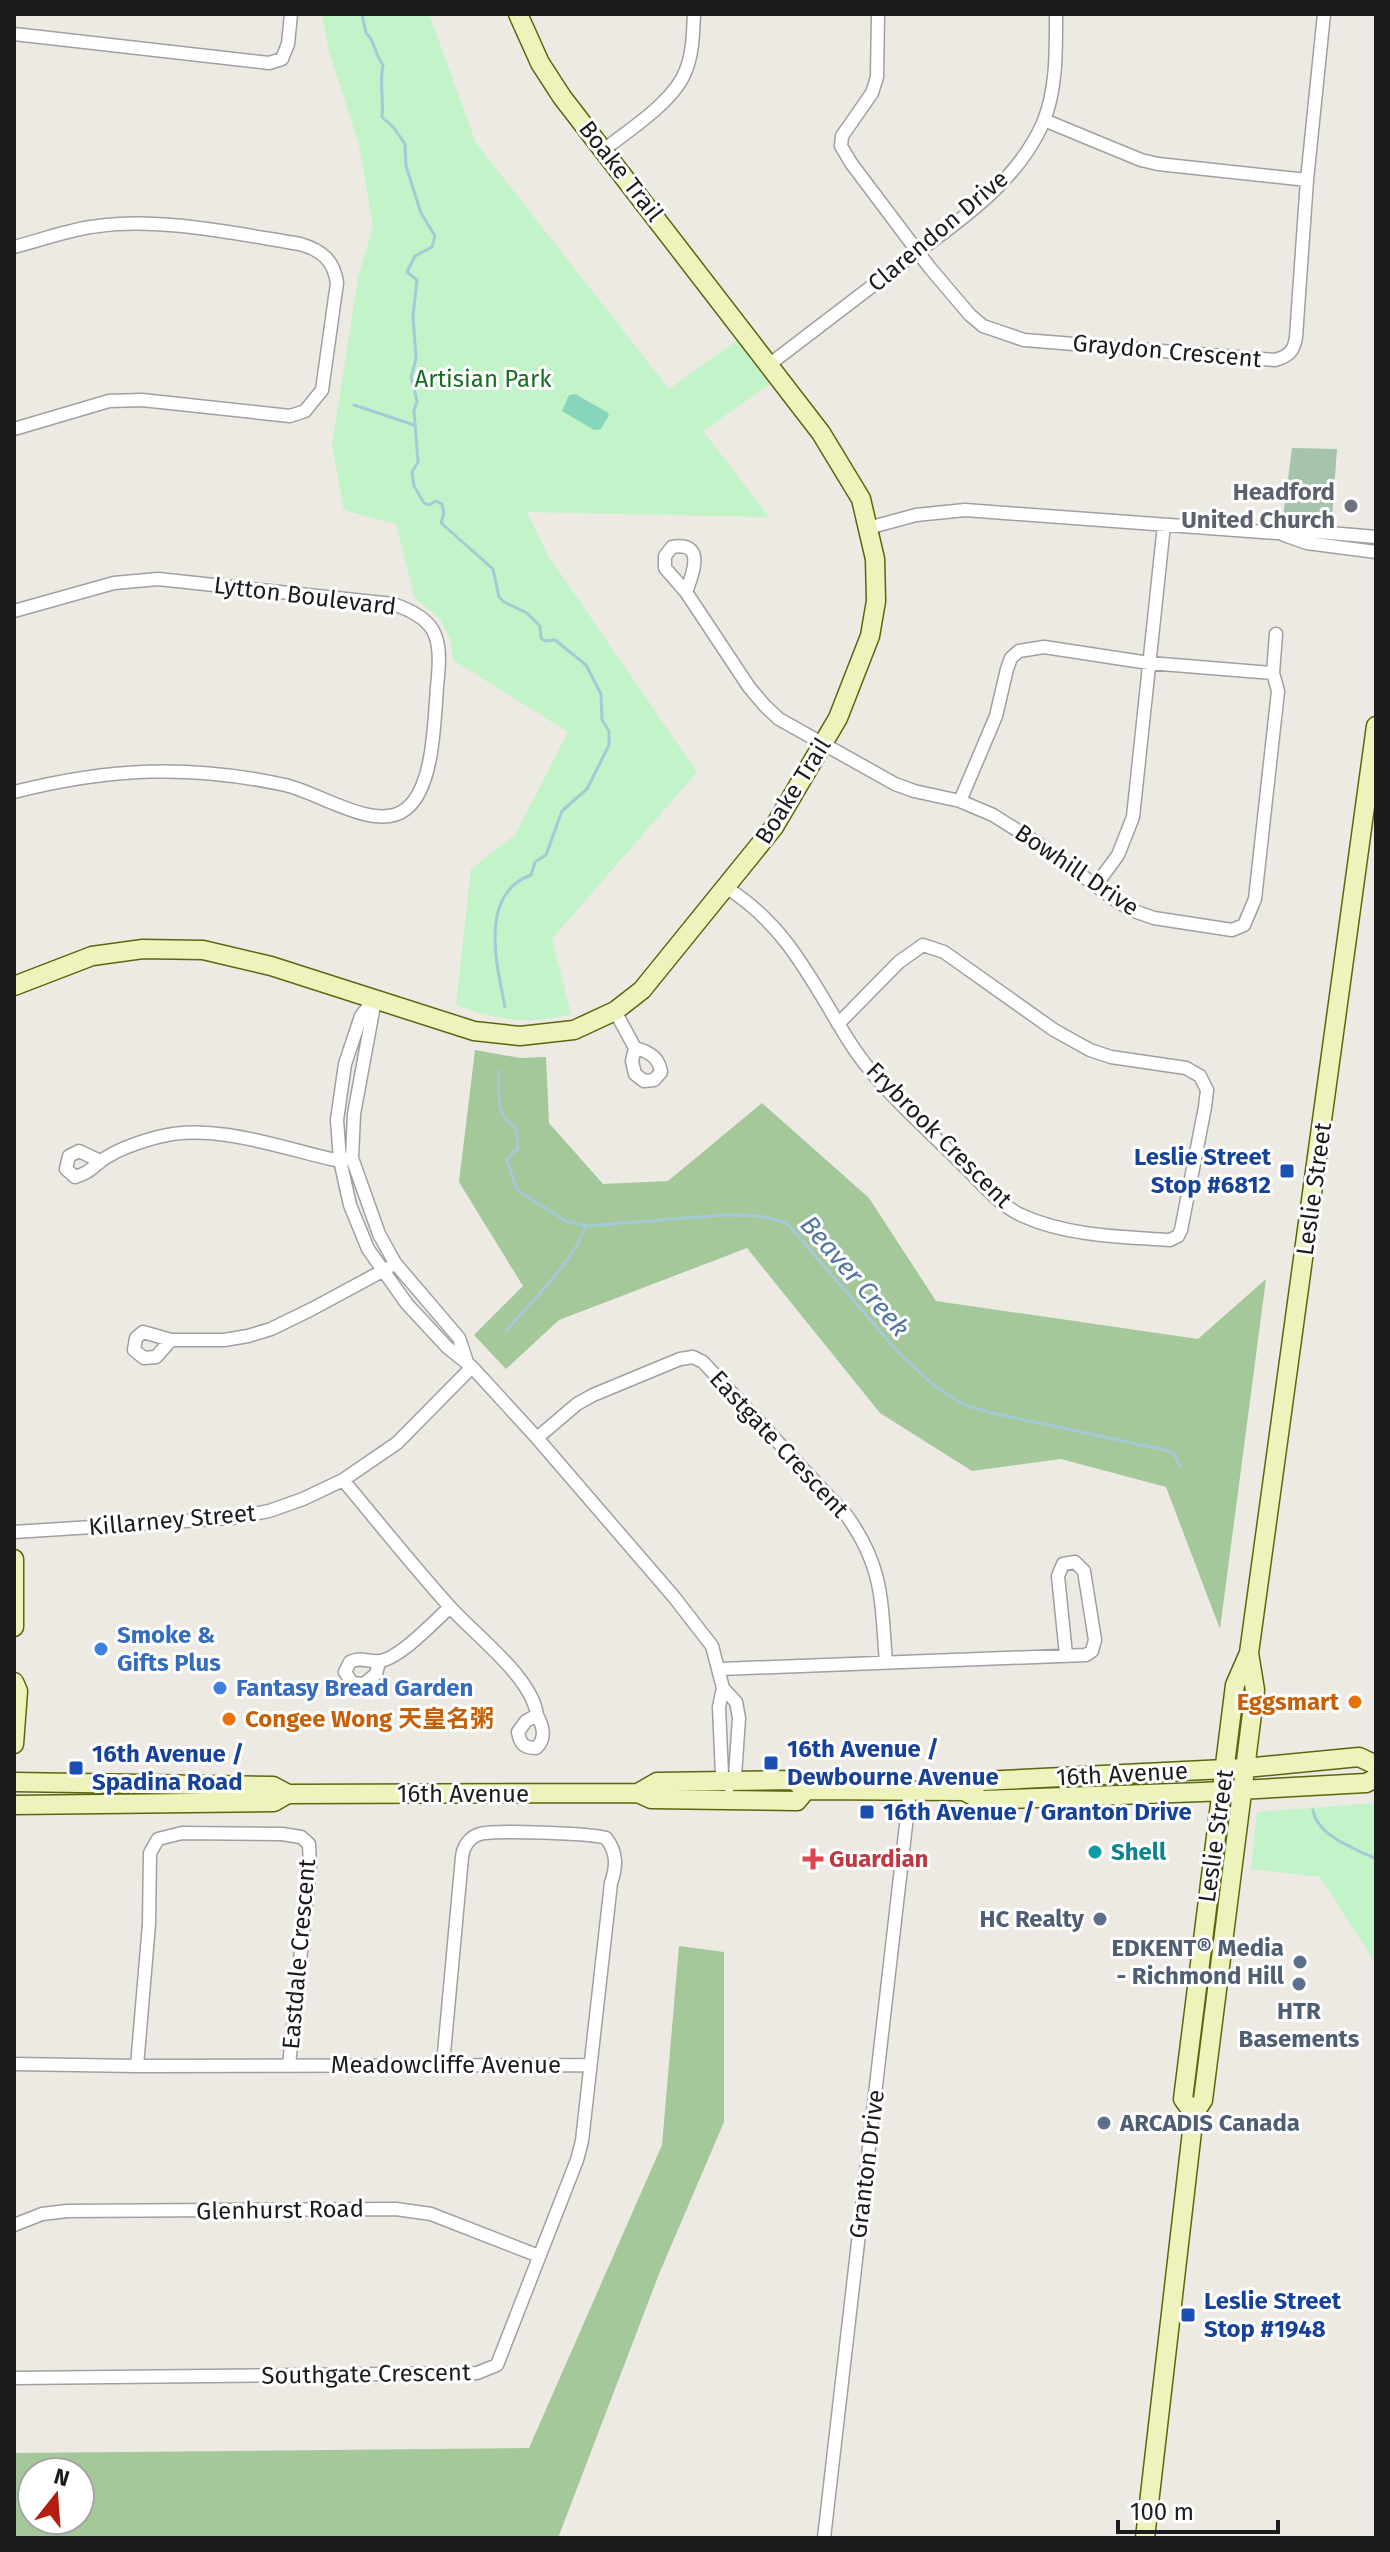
<svg xmlns="http://www.w3.org/2000/svg" width="1390" height="2552" viewBox="0 0 1390 2552" font-family="'Fira Sans','Noto Sans SC',sans-serif">
<style>
.forest{fill:#a5c89b;fill-rule:evenodd}
.cemetery{fill:#a6c3ac}
.park{fill:#c2f3c9}
.pitch{fill:#87d5bb}
.lines{fill:none;stroke-linecap:round;stroke-linejoin:round}
.stream{stroke:#a6c9d6;stroke-width:3}
.street-casing{stroke:#a0a0a0;stroke-width:15}
.secondary-casing{stroke:#59670f;stroke-width:21}
.street{stroke:#fff;stroke-width:12}
.secondary{stroke:#edf3ba;stroke-width:18}
.worship-dot{fill:#6b7280;stroke:#fff;stroke-width:3}
.transit-dot{fill:#1a4fb4;stroke:#fff;stroke-width:3}
.shop-dot{fill:#3f7fe0;stroke:#fff;stroke-width:3}
.food-dot{fill:#e8710a;stroke:#fff;stroke-width:3}
.culture-dot{fill:#0f9aa8;stroke:#fff;stroke-width:3}
.health-dot{fill:#e0444e;stroke:#fff;stroke-width:3}
.service-dot{fill:#5c6f8a;stroke:#fff;stroke-width:3}
.labels{text-anchor:middle;stroke-width:6;stroke-linejoin:round;paint-order:stroke}
.street-label{font-size:24px;fill:#1c1c1c;stroke:#fff}
.park-label{font-size:24px;fill:#156f22;stroke:#fff}
.worship-label{font-size:24px;font-weight:bold;fill:#5b616d;stroke:#fff;text-anchor:end}
.transit-label{font-size:24px;font-weight:bold;fill:#164399;stroke:#fff;text-anchor:start}
.shop-label{font-size:24px;font-weight:bold;fill:#366cbe;stroke:#fff;text-anchor:start}
.food-label{font-size:24px;font-weight:bold;fill:#c56008;stroke:#fff;text-anchor:end}
.culture-label{font-size:24px;font-weight:bold;fill:#0d838f;stroke:#fff;text-anchor:start}
.health-label{font-size:24px;font-weight:bold;fill:#be3a42;stroke:#fff;text-anchor:start}
.service-label{font-size:24px;font-weight:bold;fill:#4e5e75;stroke:#fff;text-anchor:end}
.water-label{font-size:26px;font-style:italic;fill:#5275a2;stroke:#fff}
</style>
<rect width="100%" height="100%" fill="#eceae2"/>
<!-- forest -->
<path class="forest" d="M475 1050 520 1058 546 1057 549 1123 603 1184 668 1181 762 1103 869 1198 936 1301 1198 1339 1266 1279 1220 1629 1166 1487 1061 1459 972 1471 880 1413 747 1248 559 1320 506 1369 474 1335 523 1286 459 1182Z
M679 1946 724 1952V2122L659 2274 558 2538H14V2453L529 2448 662 2145ZM32 2472H80V2520H32Z"/>
<!-- cemetery -->
<path class="cemetery" d="M1292 448 1337 449 1332 518 1283 517Z"/>
<!-- park -->
<path class="park" d="M322 14H429L476 143 669 389 746 334 780 377 703 431 769 517 527 512 549 557 697 772 552 939 571 1014C527 1025 499 1020 456 1005L471 869 515 835 568 732 453 660 450 638 439 618 415 598 396 524 344 510 332 445 358 278 373 226 359 145 329 51Z
M1376 1803V1964L1320 1877 1251 1869 1257 1812Z"/>
<!-- pitch -->
<path class="pitch" d="M575 394 607 412 609 415 601 429 594 430 562 411 569 395Z"/>
<g class="lines">
<!-- stream -->
<path class="stream" d="M362 14 366 33C375 40 375 56 383 65 379 83 384 99 382 117L394 128 405 144 406 166 421 213 435 236 432 247 415 256 407 272 417 280 413 316 416 359 411 377 417 401 414 411 418 462 412 472 414 486 424 503 429 505 436 501 442 504 444 513 441 523 493 569 499 597 504 602 527 613 540 626 541 638 545 641 555 640 586 665 601 694 602 720 609 731V745L587 789 562 811 546 855 535 862 531 875C478 894 497 966 505 1007
M354 405 414 425
M499 1071C499 1096 494 1113 516 1128L518 1150 513 1152 507 1160 516 1188 523 1194 566 1221 585 1226 724 1215 761 1216 787 1223 897 1351 930 1382 954 1399 967 1406 997 1414 1165 1450 1173 1453 1180 1466
M506 1331C529 1304 577 1258 585 1226
M1313 1810C1317 1836 1354 1848 1376 1859
M1376 1911V1921"/>
<defs>
<path id="street" d="M878 14 877 77 872 93 842 136 841 146 851 163 930 268 970 315 983 326 1024 340 1275 360C1289 356 1294 351 1296 337L1307 180 1324 14
M14 34 269 63 282 59 288 44 291 14
M1044 120 1141 160 1158 164 1307 180
M605 149C630 129 675 101 686 70 693 52 693 33 694 14
M14 247C42 240 69 229 98 226 160 217 238 234 300 244 321 250 334 260 337 283L322 390 305 411 290 416 142 400 109 401 14 429
M770 364C812 332 854 300 897 267 950 227 1015 187 1043 123 1057 89 1056 50 1056 14
M868 528 916 515 965 510 1277 533 1306 531 1376 537
M1284 535 1307 543 1376 552
M686 592 665 568V556L672 547C706 541 693 574 686 592L749 687 765 706 779 719 895 784 914 791 960 801 993 815 1039 844 1118 902 1134 911 1154 918 1232 930 1244 925 1255 899 1278 691 1273 673 1276 634
M14 611 114 583 158 579 393 604C434 618 442 634 438 676 434 712 436 786 406 809 376 833 318 792 285 785 189 764 109 768 14 792
M960 801 996 716 1007 669 1011 658 1019 651 1044 647 1149 663 1273 673
M1096 885 1118 855 1133 817 1164 525
M727 888C787 926 811 980 847 1038 875 1084 919 1121 957 1159 977 1178 996 1203 1021 1215 1066 1236 1121 1237 1170 1240L1178 1236 1181 1230 1205 1107 1207 1090 1200 1076 1186 1068 1111 1057 1090 1050 1054 1030 944 952 923 945 899 962 838 1024
M375 998 361 1016 345 1064 337 1120 340 1160 350 1205 368 1249 407 1304 447 1347 472 1367 537 1438 674 1597 712 1646 723 1688 719 1707 722 1775 729 1781
M375 1000 354 1114 352 1158 379 1234 395 1263 459 1338 467 1362
M615 1011 635 1048
M635 1048C648 1051 659 1057 661 1072L654 1080 644 1081 635 1074 632 1061Z
M100 1161 79 1151 69 1156 66 1169 75 1177C88 1173 91 1169 101 1161 116 1150 139 1142 158 1137 213 1122 281 1148 335 1160L346 1159
M171 1340 156 1357 144 1358 134 1350 136 1338 143 1332 171 1340H224L248 1336 271 1329 312 1309 388 1268
M537 1438 577 1404 593 1395 680 1359 693 1357 703 1362 847 1516C884 1568 881 1601 886 1663
M343 1480C378 1522 413 1566 450 1607 475 1635 532 1677 537 1715L526 1721 518 1732C520 1744 524 1748 536 1748 547 1738 543 1726 537 1715
M14 1532 232 1518 269 1511 303 1499 343 1480 397 1443 472 1367
M379 1662 376 1674 364 1684 352 1683 345 1672 350 1662C362 1656 369 1663 380 1661 400 1658 435 1621 450 1607
M720 1669 1086 1655 1092 1651 1095 1640 1084 1571 1075 1562 1063 1564 1058 1576 1066 1655
M723 1688 736 1702 739 1718 735 1776 729 1781V1786
M14 2064 137 2066 590 2065
M137 2066 149 1924 150 1853 158 1839 182 1833 282 1834 301 1837 309 1844 310 1866 289 2065
M14 2225 42 2214 67 2211 396 2209 431 2214 539 2256
M14 2378 477 2373 497 2365 577 2160 582 2141 611 1883C617 1866 617 1852 606 1838 590 1833 495 1830 480 1834 469 1837 463 1847 462 1857L443 2064
M824 2538 910 1790"/>
<path id="secondary" d="M14 986 92 956 143 949 203 950 271 966 474 1031 520 1036 574 1030 615 1011 642 990 774 827 838 718 870 636 876 601 875 559 861 499 821 433 562 97 540 63 518 14
M14 1559V1627
M14 1682 18 1691 14 1744
M14 1782 273 1786 288 1794
M964 1791 982 1781 1245 1768 1359 1757 1376 1765
M638 1793 657 1782 794 1780 806 1790 964 1791 981 1800 1202 1792 1366 1783 1376 1778
M14 1805 274 1802 288 1794 638 1793 651 1799 797 1801 806 1790
M1194 2114 1183 2099 1235 1685 1249 1653 1376 726
M1145 2538 1194 2114 1203 2100 1255 1690 1249 1653"/>
</defs>
<!-- street casing -->
<use href="#street" class="street-casing"/>
<!-- secondary casing -->
<use href="#secondary" class="secondary-casing"/>
<!-- street -->
<use href="#street" class="street"/>
<!-- secondary -->
<use href="#secondary" class="secondary"/>
</g>
<!-- markers -->
<circle class="worship-dot" cx="1351" cy="506" r="8"/>
<g class="transit-dot">
<rect x="1279" y="1163" width="16" height="16" rx="4"/>
<rect x="763" y="1755" width="16" height="16" rx="4"/>
<rect x="68" y="1760" width="16" height="16" rx="4"/>
<rect x="859" y="1804" width="16" height="16" rx="4"/>
<rect x="1180" y="2307" width="16" height="16" rx="4"/>
</g>
<g class="shop-dot">
<circle cx="101" cy="1649" r="8"/>
<circle cx="220" cy="1688" r="8"/>
</g>
<g class="food-dot">
<circle cx="1355" cy="1702" r="8"/>
<circle cx="229" cy="1719" r="8"/>
</g>
<circle class="culture-dot" cx="1095" cy="1852" r="8"/>
<path class="health-dot" d="M809 1847h8v8h8v8h-8v8h-8v-8h-8v-8h8z"/>
<g class="service-dot">
<circle cx="1100" cy="1919" r="8"/>
<circle cx="1300" cy="1962" r="8"/>
<circle cx="1299" cy="1984" r="8"/>
<circle cx="1104" cy="2123" r="8"/>
</g>
<g class="labels">
<!-- street labels -->
<g class="street-label">
<text transform="translate(621 171) rotate(52)" y="8">Boake Trail</text>
<text transform="translate(938 231) rotate(-40)" y="8">Clarendon Drive</text>
<text transform="translate(1167 351) rotate(5)" y="8">Graydon Crescent</text>
<text transform="translate(305 596) rotate(7)" y="8">Lytton Boulevard</text>
<text transform="translate(793 791) rotate(-58)" y="8">Boake Trail</text>
<text transform="translate(1077 870) rotate(34)" y="8">Bowhill Drive</text>
<text transform="translate(939 1135) rotate(45)" y="8">Frybrook Crescent</text>
<text transform="translate(1314 1189) rotate(-82)" y="8">Leslie Street</text>
<text transform="translate(779 1444) rotate(47)" y="8">Eastgate Crescent</text>
<text transform="translate(172 1520) rotate(-5)" y="8">Killarney Street</text>
<text transform="translate(1122 1774) rotate(-3)" y="8">16th Avenue</text>
<text x="463" y="1802">16th Avenue</text>
<text transform="translate(1216 1836) rotate(-82)" y="8">Leslie Street</text>
<text transform="translate(299 1954) rotate(-85)" y="8">Eastdale Crescent</text>
<text x="446" y="2073">Meadowcliffe Avenue</text>
<text transform="translate(867 2164) rotate(-83)" y="8">Granton Drive</text>
<text transform="translate(280 2210) rotate(-1)" y="8">Glenhurst Road</text>
<text transform="translate(366 2374) rotate(-1)" y="8">Southgate Crescent</text>
</g>
<!-- park labels -->
<g class="park-label">
<text x="483" y="387">Artisian Park</text>
</g>
<!-- worship labels -->
<g class="worship-label">
<text x="1335" y="500">Headford<tspan x="1335" dy="28">United Church</tspan></text>
</g>
<!-- transit labels -->
<g class="transit-label">
<text x="1271" y="1165" text-anchor="end">Leslie Street<tspan x="1271" dy="28">Stop #6812</tspan></text>
<text x="787" y="1757">16th Avenue /<tspan x="787" dy="28">Dewbourne Avenue</tspan></text>
<text x="92" y="1762">16th Avenue /<tspan x="92" dy="28">Spadina Road</tspan></text>
<text x="883" y="1820">16th Avenue / Granton Drive</text>
<text x="1204" y="2309">Leslie Street<tspan x="1204" dy="28">Stop #1948</tspan></text>
</g>
<!-- shop labels -->
<g class="shop-label">
<text x="117" y="1643">Smoke &amp;<tspan x="117" dy="28">Gifts Plus</tspan></text>
<text x="236" y="1696">Fantasy Bread Garden</text>
</g>
<!-- food labels -->
<g class="food-label">
<text x="1339" y="1710">Eggsmart</text>
<text x="245" y="1727" text-anchor="start">Congee Wong 天皇名粥</text>
</g>
<!-- culture labels -->
<g class="culture-label">
<text x="1111" y="1860">Shell</text>
</g>
<!-- health labels -->
<g class="health-label">
<text x="829" y="1867">Guardian</text>
</g>
<!-- service labels -->
<g class="service-label">
<text x="1084" y="1927">HC Realty</text>
<text x="1284" y="1956">EDKENT® Media<tspan x="1284" dy="28">- Richmond Hill</tspan></text>
<text x="1299" y="2019" text-anchor="middle">HTR<tspan x="1299" dy="28">Basements</tspan></text>
<text x="1120" y="2131" text-anchor="start">ARCADIS Canada</text>
</g>
<!-- water labels -->
<g class="water-label">
<text transform="translate(855 1276) rotate(49)" y="9">Beaver Creek</text>
</g>
</g>
<!-- border -->
<rect width="1390" height="2552" fill="none" stroke="#1c1c1c" stroke-width="32"/>
<!-- north arrow -->
<g transform="translate(56 2496) rotate(17)"><circle r="38" fill="#ffffff" stroke="#a4a4a4" stroke-width="2"/>
<path d="M0-6L14 30L0 20L-14 30Z" fill="#b51c12"/>
<text y="-12" font-size="22" font-weight="bold" text-anchor="middle" fill="#1c1c1c">N</text>
</g>
<!-- scale -->
<path d="M1118 2520v12h160v-12" fill="none" stroke="#1c1c1c" stroke-width="4"/>
<text x="1130" y="2520" font-size="24" fill="#1c1c1c" stroke="#ffffff" stroke-width="6" paint-order="stroke">100 m</text>
</svg>
